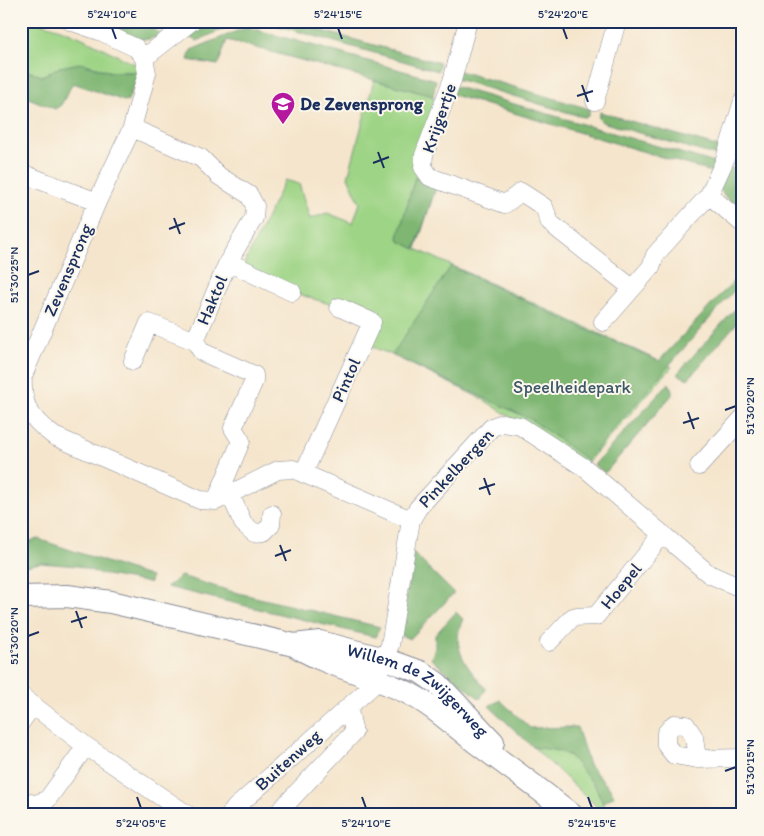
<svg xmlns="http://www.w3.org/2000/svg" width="764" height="836" viewBox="0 0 764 836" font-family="Itim,sans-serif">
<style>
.green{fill:#9ed485;stroke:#5c8272}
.forest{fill:#7eb672;stroke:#4c7268}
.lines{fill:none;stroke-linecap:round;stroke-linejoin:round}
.minor-casing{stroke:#888a95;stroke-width:19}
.major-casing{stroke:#888a95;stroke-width:24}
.minor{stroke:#fff;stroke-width:18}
.major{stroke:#fff;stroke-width:22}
.ticks{fill:none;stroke:#1b2f5e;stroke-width:2}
.labels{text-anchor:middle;stroke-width:4;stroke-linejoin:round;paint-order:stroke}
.poi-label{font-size:18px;font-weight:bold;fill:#1b2f5e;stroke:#fbf7ec;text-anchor:start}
.street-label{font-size:18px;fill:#1b2f5e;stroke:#fbf7ec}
.park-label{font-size:18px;fill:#3c5868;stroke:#fbf7ec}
.neatline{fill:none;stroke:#1b2f5e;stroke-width:2}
.ticks-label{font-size:12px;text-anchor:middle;fill:#1b2f5e}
</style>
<rect width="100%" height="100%" fill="#fbf7ec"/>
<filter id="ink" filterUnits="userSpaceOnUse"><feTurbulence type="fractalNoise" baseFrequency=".02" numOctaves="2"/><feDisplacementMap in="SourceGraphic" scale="10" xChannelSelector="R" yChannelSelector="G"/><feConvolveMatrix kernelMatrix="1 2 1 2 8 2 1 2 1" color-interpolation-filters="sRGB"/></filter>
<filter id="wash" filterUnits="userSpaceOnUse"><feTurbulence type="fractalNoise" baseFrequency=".0096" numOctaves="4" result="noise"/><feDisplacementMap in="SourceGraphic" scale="20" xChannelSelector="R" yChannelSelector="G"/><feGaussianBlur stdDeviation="1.12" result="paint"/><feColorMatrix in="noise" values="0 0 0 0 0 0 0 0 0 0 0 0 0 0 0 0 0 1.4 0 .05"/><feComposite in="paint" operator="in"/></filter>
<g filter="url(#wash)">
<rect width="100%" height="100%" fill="#f5e5cc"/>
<!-- green -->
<path class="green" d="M21 21C59 21 104 50 139 66L140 72H111L85 64 60 67 42 76 21 69Z
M374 80 433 96V99L441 101 414 160 421 182 436 187 416 249 672 367 585 465 484 400 392 355 365 344 374 322 339 307 292 292 243 266 285 180 299 184 310 219 327 213 353 223 360 203 348 177Z
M533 747C541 748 551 748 560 751 583 758 601 793 606 815Z"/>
<!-- forest -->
<path class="forest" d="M111 21H143L161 34C144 46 127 35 110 28Z
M198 21H241L197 41 182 34Z
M261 21H286L440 63 438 71Z
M247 27 436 80 433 96 227 40 218 65 188 60 191 50Z
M80 63 111 72H140L127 102 73 83 61 105 55 109 21 95V69L42 76 60 67Z
M456 70 590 109 588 116 583 117 453 78Z
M453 86 715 163 712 172 450 94Z
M600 112 719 147 717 156 602 122 598 118Z
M726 166 743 171V212L728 200 719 188Z
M415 177 436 187 415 249 399 241 398 237Z
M451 266 576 325 659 361 743 271V280L587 460 532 420 392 355Z
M743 300V316L688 379 677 374Z
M669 383 672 390V395L605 473 594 465Z
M38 539 151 577 150 583 101 574 78 566 40 563 21 567V543Z
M413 553 454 593 410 639 400 635Z
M181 576 230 591 380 627 375 637 167 587Z
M456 612 463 619C449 648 468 668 486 689L480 699 431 659 435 648V635Z
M500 700 530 728 577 727 589 765 611 790 614 796 603 803 595 786 570 756 559 751 533 747 489 706Z"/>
</g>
<g filter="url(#ink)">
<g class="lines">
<defs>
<path id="minor" d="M70 21 102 32 136 48 144 58 147 73 132 128 97 202 23 376C21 406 31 419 54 436L200 500 216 501 278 470 293 469 411 520
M468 21 452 81 424 155 423 167 430 177 505 204 521 192 544 207 550 223 632 288
M144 58 192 21
M595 101 617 21
M132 128 201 158 219 176 249 195 255 206 254 218 228 262 195 341 202 352 254 375V381L233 428 241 441 216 501
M21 173 97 202
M709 195 743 224
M228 262 292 292
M603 322 651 267 655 255 709 195 724 162 743 101
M133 361 149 323 195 341
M699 466 743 418
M304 472 372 322 339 307
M230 494 243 523 254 533 264 532 271 525 272 514
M549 642 573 617 596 616 663 534
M21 696 86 746 188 815
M21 722 33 705
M697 759 694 737 686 725 674 724 666 733V745L674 755 697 759 743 758
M21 801 35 804 47 800 86 746
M230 815 235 808 372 686 390 645 411 520 418 508 492 427 503 423 520 426 585 468 709 574 743 589
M276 815 354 732 348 707"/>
<g id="major">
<path d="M21 597 67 596 111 602 294 645C329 667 369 674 406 692 431 704 452 724 474 741 507 766 540 789 572 815"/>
<path id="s1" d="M294 645 320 642 385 659 421 672 438 684 493 742"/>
</g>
</defs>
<!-- minor casing -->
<use href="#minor" class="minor-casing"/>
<!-- major casing -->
<use href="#major" class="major-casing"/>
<!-- minor -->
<use href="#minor" class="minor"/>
<!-- major -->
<use href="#major" class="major"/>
</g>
</g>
<!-- ticks -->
<path class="ticks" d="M112 28 116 39M338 28 342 39M563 28 567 39M582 85 588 102M577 96 593 91M378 152 384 168M373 163 389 157M174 218 180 234M169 229 185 223M28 275 39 271M725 410 736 406M688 412 694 429M683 423 699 418M484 478 490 495M479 489 495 484M280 545 286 561M275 556 291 550M76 611 82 628M71 622 87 617M28 636 39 632M725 771 736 767M137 797 141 808M362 797 366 808M588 797 592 808"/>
<!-- icons -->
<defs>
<symbol id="school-pin" viewBox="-11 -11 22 30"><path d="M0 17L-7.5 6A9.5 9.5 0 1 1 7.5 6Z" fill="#b5179e" stroke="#fbf7ec"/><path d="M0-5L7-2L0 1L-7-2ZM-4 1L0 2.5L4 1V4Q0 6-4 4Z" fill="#fff"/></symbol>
</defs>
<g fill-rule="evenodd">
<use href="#school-pin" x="269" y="90" width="28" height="38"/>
</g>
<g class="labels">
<!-- poi labels -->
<g class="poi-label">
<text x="300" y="110">De Zevensprong</text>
</g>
<!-- street labels -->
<g class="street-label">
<text transform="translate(439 118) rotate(-71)" y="6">Krijgertje</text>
<text transform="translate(68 270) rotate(-67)" y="6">Zevensprong</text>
<text transform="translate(212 300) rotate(-67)" y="6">Haktol</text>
<text transform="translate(346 380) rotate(-66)" y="6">Pintol</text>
<text transform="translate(456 468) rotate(-47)" y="6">Pinkelbergen</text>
<text transform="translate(621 586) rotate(-51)" y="6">Hoepel</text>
<text dy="6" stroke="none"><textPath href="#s1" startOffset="138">Willem de Zwijgerweg</textPath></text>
<text transform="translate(288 760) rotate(-42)" y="6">Buitenweg</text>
</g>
<!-- park labels -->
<g class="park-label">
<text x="572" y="393">Speelheidepark</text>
</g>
</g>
<!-- margin -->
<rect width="764" height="836" fill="none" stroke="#fbf7ec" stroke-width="55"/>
<rect x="28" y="28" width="708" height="780" class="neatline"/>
<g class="ticks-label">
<text x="112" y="18">5°24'10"E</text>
<text x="338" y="18">5°24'15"E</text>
<text x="563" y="18">5°24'20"E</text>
<text transform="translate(14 275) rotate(-90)" y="4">51°30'25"N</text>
<text transform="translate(750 406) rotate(-90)" y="4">51°30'20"N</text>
<text transform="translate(14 636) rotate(-90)" y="4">51°30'20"N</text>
<text transform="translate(750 767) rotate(-90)" y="4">51°30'15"N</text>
<text x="141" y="827">5°24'05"E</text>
<text x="366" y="827">5°24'10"E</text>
<text x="592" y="827">5°24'15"E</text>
</g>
</svg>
